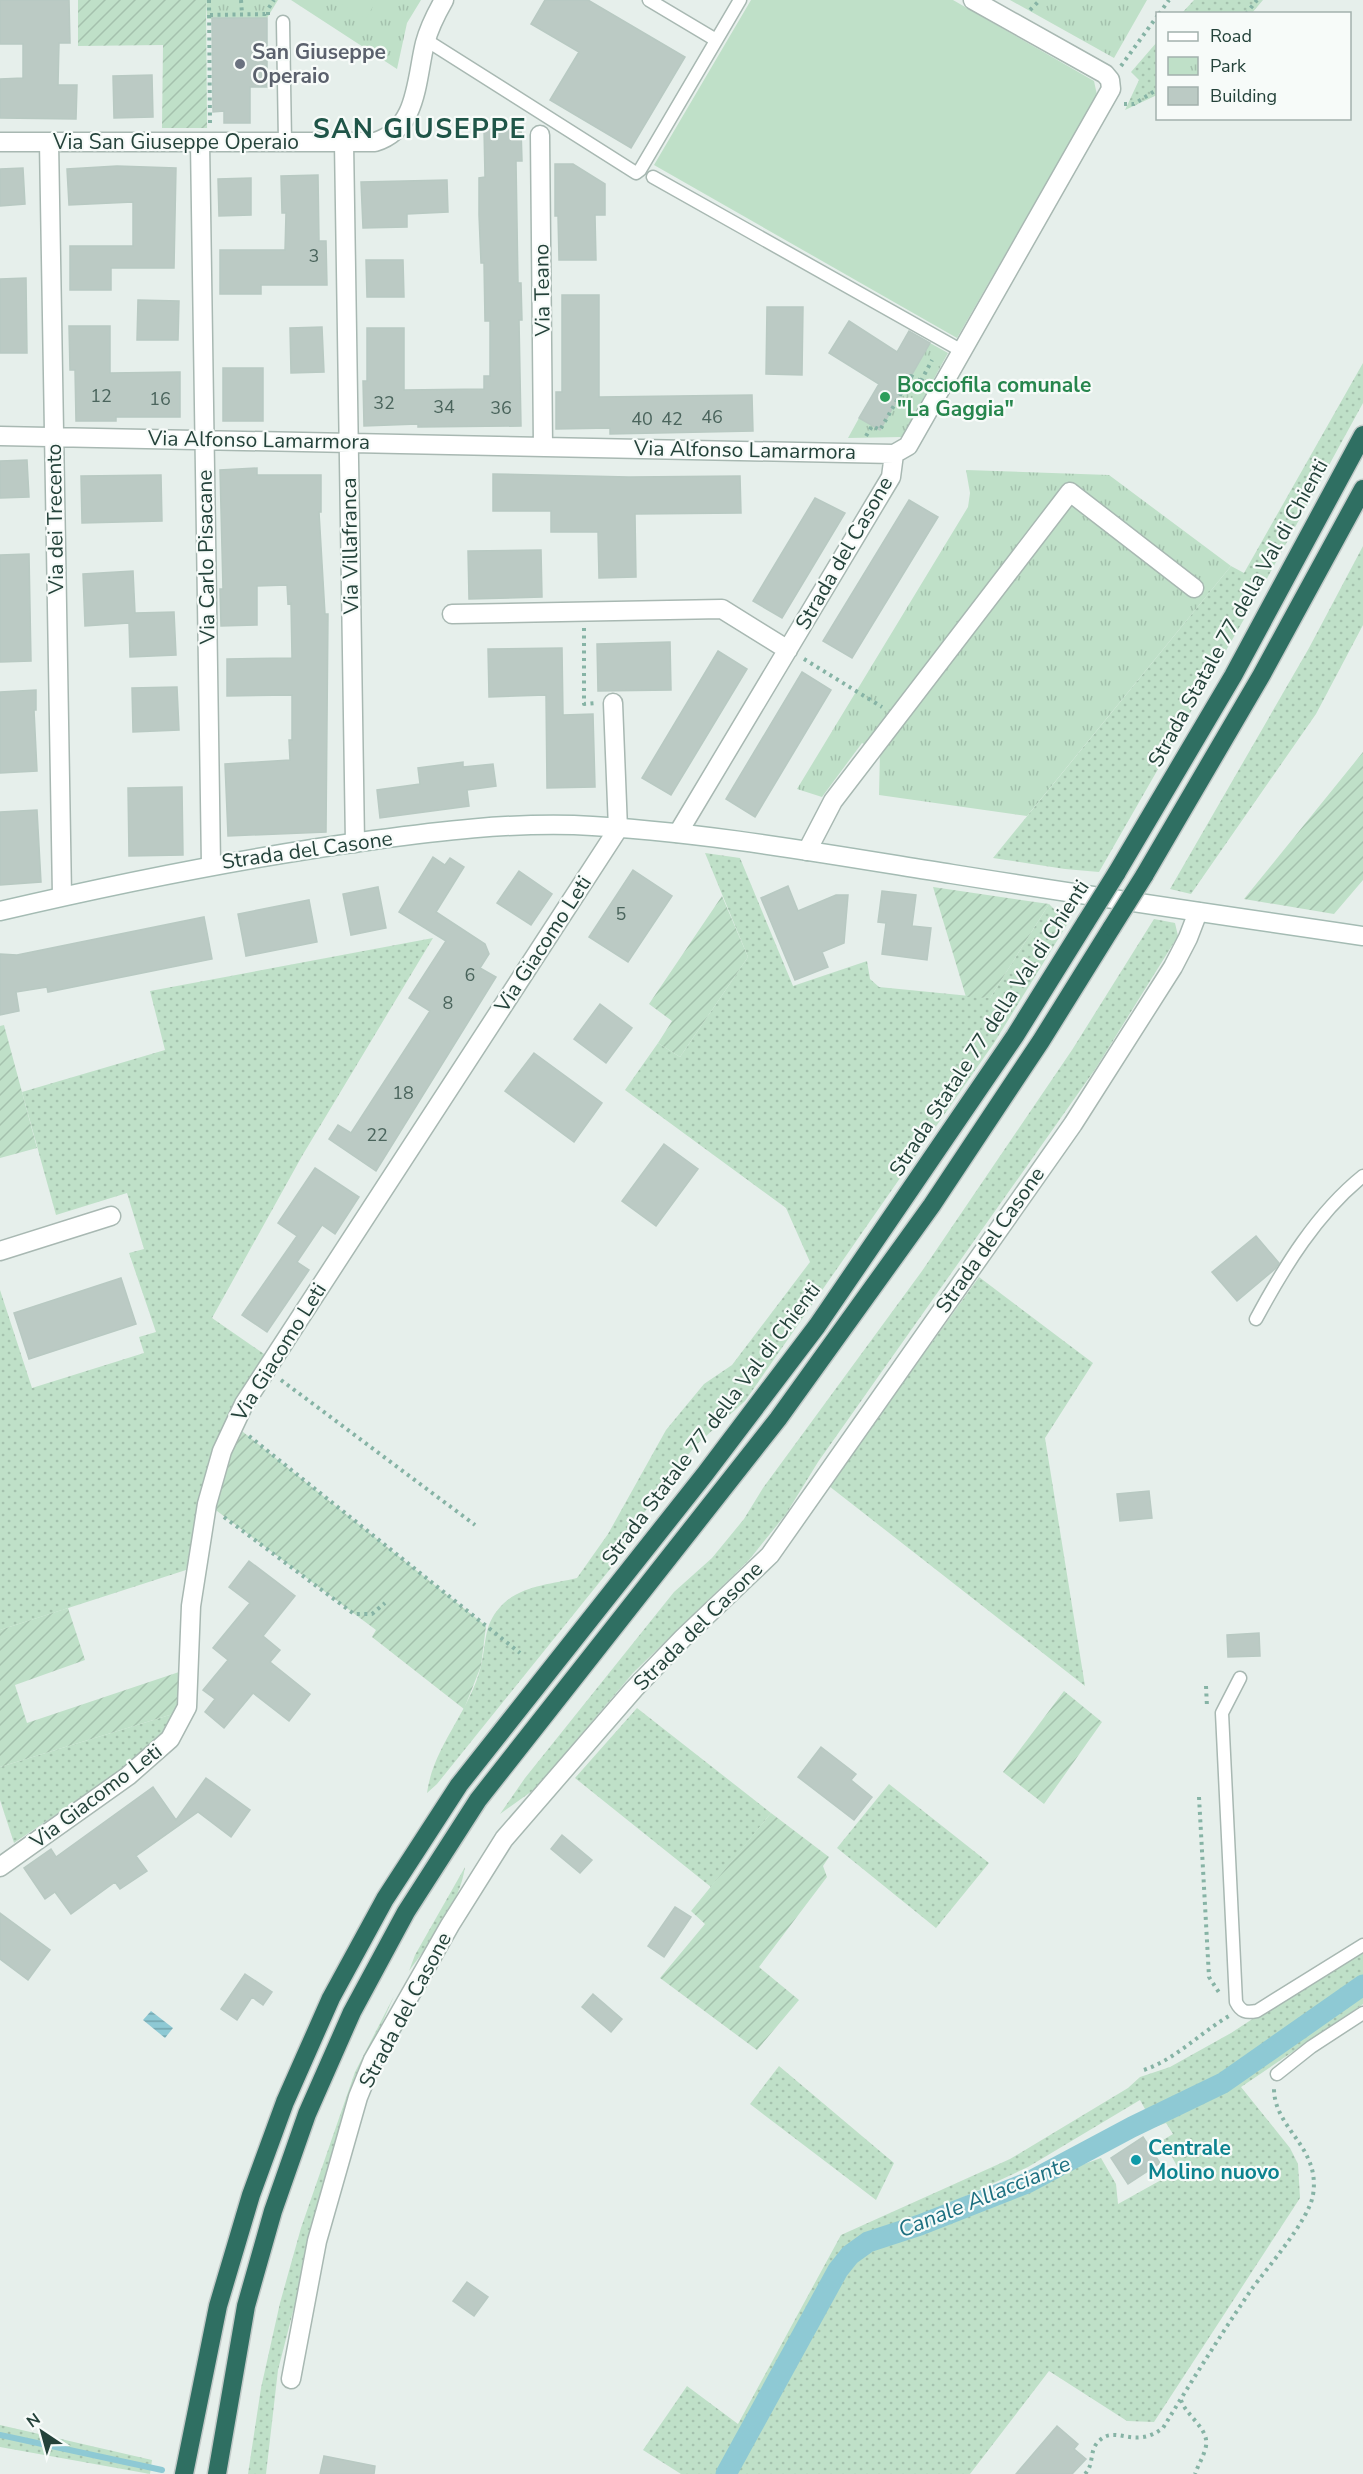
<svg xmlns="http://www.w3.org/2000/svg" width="1363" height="2474" viewBox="0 0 1363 2474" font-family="'Nunito Sans',sans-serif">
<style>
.grass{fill:url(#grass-dots);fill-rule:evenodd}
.park{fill:url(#park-tufts)}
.garden{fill:url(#garden-furrows)}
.pitch{fill:#bfe0c8}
.water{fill:url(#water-rules)}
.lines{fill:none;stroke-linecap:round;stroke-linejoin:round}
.stream{stroke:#8ec9d4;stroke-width:6}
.canal{stroke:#8ec9d4;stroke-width:21}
.building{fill:#bbcac4;stroke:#b8c9c2;stroke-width:1.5}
.lane-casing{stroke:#a8b8b2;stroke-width:15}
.street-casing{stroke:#a8b8b2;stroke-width:21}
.secondary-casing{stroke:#a4bbb3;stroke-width:21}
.highway-casing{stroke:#c2cac8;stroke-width:21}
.path{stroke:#86b3a5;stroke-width:4;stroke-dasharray:3 4.5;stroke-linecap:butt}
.lane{stroke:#fff;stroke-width:12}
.street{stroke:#fff;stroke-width:18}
.secondary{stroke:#fff;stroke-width:18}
.highway{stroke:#2f6f62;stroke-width:18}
.highway-bridge-casing{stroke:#c2cac8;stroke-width:21;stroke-linecap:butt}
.highway-bridge{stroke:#2f6f62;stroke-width:18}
.worship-dot{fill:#6b7280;stroke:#f7fbf9;stroke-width:2}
.leisure-dot{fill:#2e9e5b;stroke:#f7fbf9;stroke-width:2}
.culture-dot{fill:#0f9aa8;stroke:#f7fbf9;stroke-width:2}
.labels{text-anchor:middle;stroke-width:4.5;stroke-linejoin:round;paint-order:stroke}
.number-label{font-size:18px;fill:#4a645c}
.worship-label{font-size:21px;font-weight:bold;fill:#5b616d;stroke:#f7fbf9;text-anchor:start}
.street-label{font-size:21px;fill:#24423a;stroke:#f7fbf9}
.leisure-label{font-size:21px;font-weight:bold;fill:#27864d;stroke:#f7fbf9;text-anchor:start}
.culture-label{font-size:21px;font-weight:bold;fill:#0d838f;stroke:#f7fbf9;text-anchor:start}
.water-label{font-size:22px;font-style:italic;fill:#1c6f80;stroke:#f7fbf9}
.district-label{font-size:27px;font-weight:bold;letter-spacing:1.5px;fill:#1f5548;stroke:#f7fbf9}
</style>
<defs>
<pattern id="grass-dots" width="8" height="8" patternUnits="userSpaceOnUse" patternTransform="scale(1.5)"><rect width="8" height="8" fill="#bfe0c8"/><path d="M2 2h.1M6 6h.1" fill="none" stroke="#a4c1ad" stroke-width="1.8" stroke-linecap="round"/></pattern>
<pattern id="park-tufts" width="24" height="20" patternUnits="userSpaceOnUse" patternTransform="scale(1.5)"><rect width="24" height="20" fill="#bfe0c8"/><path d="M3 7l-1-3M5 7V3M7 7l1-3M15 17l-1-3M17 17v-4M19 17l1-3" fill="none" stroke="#a4c1ad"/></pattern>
<pattern id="garden-furrows" width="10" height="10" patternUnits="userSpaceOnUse" patternTransform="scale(1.5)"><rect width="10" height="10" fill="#bfe0c8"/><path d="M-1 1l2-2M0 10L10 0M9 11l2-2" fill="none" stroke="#a4c1ad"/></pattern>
<pattern id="water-rules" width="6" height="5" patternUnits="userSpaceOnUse" patternTransform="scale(1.5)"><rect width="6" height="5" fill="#8ec9d4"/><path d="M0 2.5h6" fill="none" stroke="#74a5ad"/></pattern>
</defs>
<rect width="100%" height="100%" fill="#e6efeb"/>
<!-- grass -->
<path class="grass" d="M1194 0H1263L1252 13H1182Z
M1157 42V95L1125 110 1139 80 1131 72Z
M1363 363V403L1259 593 1099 872 1065 869 993 858 1231 566 1244 573Z
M1363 546V625L1316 714 1191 894 1170 889 1309 648Z
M705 853 740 858 793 986 867 961 870 979 879 987 990 998 1049 904 1068 923 994 1043 745 1401 695 1446 640 1518 615 1563 437 1784 427 1793C433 1747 470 1711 481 1666 487 1640 483 1623 504 1603 524 1585 553 1584 577 1578L608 1534 666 1430 704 1384 732 1365 810 1262 786 1208 625 1090 658 1043 680 1057 748 957Z
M1154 919 1175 923 1178 936 1096 1068 818 1462 786 1514 749 1560 633 1673 535 1789 500 1814 525 1778 674 1592 712 1558 744 1519 763 1488 922 1271 1072 1050Z
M433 938 302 1156 212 1318 267 1356 199 1506 186 1570 0 1630V1290L32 1388 144 1353 139 1337 156 1332 129 1253 144 1249 127 1193 56 1215 22 1092 165 1050 150 991Z
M979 1277 1093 1363 1045 1438 1085 1686 829 1486Z
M637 1708 771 1813 711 1887 575 1778Z
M173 1714 162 1734 120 1771 14 1843 0 1800V1767Z
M889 1784 989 1863 936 1928 837 1848Z
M465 1867C460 1903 430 1943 409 1971L415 1955Z
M1363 1947V2004L1241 2087 1290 2148 1298 2164 1300 2198 1154 2422 1127 2421 1049 2371 970 2474H681L643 2450 687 2386 738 2424 841 2235 1010 2159 1128 2088 1140 2077 1170 2067 1231 2033ZM1140 2100 1155 2127 1166 2123 1173 2134 1163 2140 1179 2170 1118 2204 1116 2184 1101 2158C1050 2175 1002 2199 952 2219L936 2210 1028 2167Z
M394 1996 359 2076 327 2179 278 2370 266 2474H248L261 2388 280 2303 301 2228 355 2072Z
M779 2066 894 2163 876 2200 750 2104Z
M0 2425 152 2460 150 2474 0 2447Z"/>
<!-- park -->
<path class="park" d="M206 0H278L267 18 207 19Z
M291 0H421L407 23 397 69Z
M1010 0H1147L1114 58Z
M930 343 948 353 902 437 848 438 859 418 880 430Z
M966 470 1109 475 1231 566 1027 816 879 795 880 752 862 743 822 797 797 789 968 507 970 493Z"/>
<!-- garden -->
<path class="garden" d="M78 0H206L207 128H162L163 45 78 46Z
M1363 752V880L1334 914 1244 899Z
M933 887 1049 904 990 998 966 997Z
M722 896 748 957 680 1057 658 1043 672 1021 649 1004Z
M4 1025 37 1148 0 1158V1026Z
M238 1428 486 1626 481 1666 464 1709 372 1637 376 1630 213 1508Z
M68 1608 85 1660 15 1685 27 1723 179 1672 178 1702 173 1714 0 1767V1630Z
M1064 1691 1102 1722 1044 1804 1003 1772Z
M771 1813 829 1857 823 1866 827 1877 759 1967 799 2000 757 2050 660 1978 705 1924 691 1911Z"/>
<!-- pitch -->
<path class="pitch" d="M336 0H377L366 18Z
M751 0H953L1094 81 1097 95 957 338 654 165Z"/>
<!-- water -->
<path class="water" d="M151 2011 173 2028 165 2038 143 2020Z"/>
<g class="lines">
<!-- stream -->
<path class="stream" d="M0 2435 162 2470"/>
<!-- canal -->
<path class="canal" d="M726 2474 838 2270 850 2255 868 2242 920 2225 1027 2183 1132 2127 1223 2083 1363 1985"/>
</g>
<!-- building -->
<path class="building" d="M0 0H69L70 43H59L58 85H77L76 119 0 118V79L23 78V44H0Z
M545 0H588L685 57 631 148 550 100 579 52 531 24Z
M212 18H267V87H250V123H224V111L213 112Z
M152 75 153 117 114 118 113 76Z
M521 128 522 161H516L518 283H521L522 320H519L521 426 418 427V424L364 426 363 381H367V328H404V390L484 389V376H490V321H485L484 263H481L479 215V178L485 177 484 129Z
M555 164H573L605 184V215H595L596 260H559L558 216H555Z
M117 166 176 168 174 268H111V290H70V246H133V202L69 205 67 169Z
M23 168 25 204 0 206V169Z
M318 175 319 241H326L327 285H261V294H220V250H285L286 213H282L281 176Z
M251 178V215L219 216 218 179Z
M447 180 448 212 407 214V227L363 228 361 182Z
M366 260H403L404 297H367Z
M26 278 27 353H0V279Z
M562 295H599V397L752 395 753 431 610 434V428L556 429V392H562Z
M138 300 179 301 178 340H137Z
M767 307H803L802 375 766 374Z
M849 321 897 352 909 331 930 343 880 430 859 418 879 384 829 353Z
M69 326H110V373L180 372V417H116V421H76L75 370H70Z
M322 327 324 372 291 373 290 328Z
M223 368H263V421H223Z
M27 460 29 497 0 498V461Z
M257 468V475H321V512H319L325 614H328L326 832 228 836 225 764 290 760 289 740H292V695L227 696V659L292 658 291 603 288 604 287 585 257 586V625L221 626 220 589H223L220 470Z
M493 474 629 477 740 476 741 513 635 514 636 577 599 578 598 532H551V511H493Z
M161 475 162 521 82 523 81 476Z
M815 498 845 513 782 618 753 601Z
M909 500 938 517 852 658 823 641Z
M541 550 542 597 469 599 468 551Z
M29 554 31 661 0 662V555Z
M133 571 135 613 174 612 176 655 130 657 129 623 85 626 83 574Z
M670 642 671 690 598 691 597 644Z
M562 648 563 715 593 714 595 787 547 788 546 695 489 697 488 649Z
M718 651 747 669 671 795 642 778Z
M802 672 831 690 755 817 726 799Z
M177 687 179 730 133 732 132 688Z
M36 690V710H34L37 771 0 773V692Z
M463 762V767L493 764 496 786 467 790 469 806 380 818 377 790 420 784 418 768Z
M182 787 183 855 129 856 128 788Z
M37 810 41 882 0 885V812Z
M433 857 445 865 450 858 464 867 436 912 485 944 489 954 480 968 496 977 376 1171 329 1139 338 1125 351 1133 430 1011 409 998 446 941 399 912Z
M633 870 672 896 628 962 589 937Z
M519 871 552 894 531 925 497 903Z
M788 886 798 911 836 895H848L844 943 822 952 828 967 795 980 761 898Z
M378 887 386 928 351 935 343 894Z
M882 891 916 895 912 926 931 928 927 960 882 954 886 923 878 922Z
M309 900 317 942 246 956 238 914Z
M204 917 212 959 48 992 47 987 16 992 19 1011 0 1015V954L17 955Z
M600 1004 632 1028 606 1063 574 1039Z
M534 1053 602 1103 574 1142 505 1091Z
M664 1144 698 1169 656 1226 622 1201Z
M315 1168 359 1197 335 1234 322 1225 297 1262 309 1270 267 1332 242 1315 297 1236 278 1223Z
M1256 1236 1279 1263 1275 1269 1237 1301 1212 1272Z
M121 1278 136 1324 29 1359 14 1313Z
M1149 1491 1152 1518 1120 1521 1117 1494Z
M249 1561 295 1596 263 1636 280 1650 270 1662 310 1694 289 1721 253 1693 224 1728 205 1712 215 1699 203 1690 228 1660 213 1648 250 1603 229 1587Z
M1259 1633 1260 1656 1228 1657 1227 1635Z
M821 1747 856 1774 851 1780 872 1797 854 1820 798 1777Z
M206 1778 250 1810 231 1837 198 1812 136 1856 147 1871 120 1889 115 1882 71 1914 55 1892 45 1899 24 1868 51 1849 56 1857 153 1787 176 1820Z
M562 1835 592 1860 580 1873 551 1849Z
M675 1907 691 1917 664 1957 648 1946Z
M0 1913 50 1950 28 1980 0 1959Z
M245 1974 272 1992 263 2005 252 1997 237 2020 221 2009Z
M593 1994 622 2019 611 2032 582 2007Z
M1143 2137 1160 2163 1128 2184 1111 2158Z
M467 2282 488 2297 474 2316 453 2301Z
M1057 2426 1078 2444 1074 2449 1086 2459 1072 2474H1016Z
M324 2456 375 2466 374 2474H320Z"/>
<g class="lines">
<defs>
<path id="lane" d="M649 0 716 40
M283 22 285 142
M426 40 636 173 640 170 740 0
M653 177 962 351
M1256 1319C1284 1267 1317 1213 1363 1176
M1240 1678 1222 1713 1236 2002C1241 2012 1246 2013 1257 2011L1363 1945
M1277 2074 1311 2047 1363 2013"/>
<path id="street" d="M540 135 543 446
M0 142H375C418 129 416 79 425 43 429 28 436 14 444 0
M49 142 62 896
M200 142 211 865
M344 142 355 843
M0 436 894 454 908 446 1111 89 1110 80 1105 74 973 0
M452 614 722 609 788 650
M678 833 891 477 894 454
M807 851 833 801 1070 492 1194 588
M0 1251 111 1216
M0 1867 128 1776 170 1739 187 1707 191 1606 207 1504 222 1451 244 1404 618 829 613 703
M291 2379 317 2241 358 2097 373 2060 450 1925 504 1839 634 1689 683 1638 770 1555 1073 1124 1173 967 1188 938 1198 912"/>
<path id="secondary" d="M0 911C124 882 248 857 374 840 440 831 507 823 574 825 701 831 827 854 952 874 1089 896 1226 916 1363 936"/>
<path id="highway" d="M1116 874 1233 676 1363 435
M1144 876 1261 676 1363 489
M184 2474 218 2306 251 2195 285 2102 331 1998 385 1899 459 1785 705 1474 817 1326 1015 1036 1086 922
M217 2474 246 2306 273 2211 307 2114 352 2012 406 1912 478 1800 778 1419 932 1205 1041 1041 1112 927"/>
</defs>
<!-- lane casing -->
<use href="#lane" class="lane-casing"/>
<!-- street casing -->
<use href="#street" class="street-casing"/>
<!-- secondary casing -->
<use href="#secondary" class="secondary-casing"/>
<!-- highway casing -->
<use href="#highway" class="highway-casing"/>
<!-- path -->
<path class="path" d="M209 0 210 125
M241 0 242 14
M1030 10 1040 0
M1159 14 1169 0
M1246 14 1257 0
M210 15 265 14 268 10
M268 15V9L274 0
M1121 66 1158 15
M1124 104H1134L1158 89
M921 381 932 360
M866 436 872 426 880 430 911 376 923 382
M584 628V704L595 703
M804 659 882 707
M281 1380 475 1525
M249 1436 520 1653
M224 1517 354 1614H372L385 1603
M1206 1686 1207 1707
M1199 1797 1209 1977 1220 1994
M1144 2070C1176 2059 1200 2033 1229 2016
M1181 2400C1186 2416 1209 2428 1206 2446 1204 2456 1198 2465 1195 2474
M1085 2474C1095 2464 1088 2450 1100 2440 1117 2425 1134 2450 1163 2428 1191 2382 1220 2336 1251 2290 1267 2268 1309 2220 1313 2195 1321 2146 1273 2129 1274 2087"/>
<!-- lane -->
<use href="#lane" class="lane"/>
<!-- street -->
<use href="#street" class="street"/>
<!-- secondary -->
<use href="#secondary" class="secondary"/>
<!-- highway -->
<use href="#highway" class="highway"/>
<defs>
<path id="highway-bridge" d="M1086 922 1116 874
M1112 927 1144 876"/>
</defs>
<!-- highway-bridge casing -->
<use href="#highway-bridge" class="highway-bridge-casing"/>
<!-- highway-bridge -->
<use href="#highway-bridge" class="highway-bridge"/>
</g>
<!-- markers -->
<circle class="worship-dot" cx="240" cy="64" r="6"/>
<circle class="leisure-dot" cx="885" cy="397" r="6"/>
<circle class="culture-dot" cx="1136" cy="2160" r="6"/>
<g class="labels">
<!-- number labels -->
<g class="number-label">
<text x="314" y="262">3</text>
<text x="101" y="402">12</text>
<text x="160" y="405">16</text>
<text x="384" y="409">32</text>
<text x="444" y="413">34</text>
<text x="501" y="414">36</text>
<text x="712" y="423">46</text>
<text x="642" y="425">40</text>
<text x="672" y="425">42</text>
<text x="621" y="920">5</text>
<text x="470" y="981">6</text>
<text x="448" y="1009">8</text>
<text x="403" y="1099">18</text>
<text x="377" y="1141">22</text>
</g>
<!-- worship labels -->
<g class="worship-label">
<text x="252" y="59">San Giuseppe<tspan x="252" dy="24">Operaio</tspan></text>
</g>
<!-- street labels -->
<g class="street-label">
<text x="176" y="149">Via San Giuseppe Operaio</text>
<text transform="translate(542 290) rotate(-91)" y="7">Via Teano</text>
<text transform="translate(259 440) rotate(1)" y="7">Via Alfonso Lamarmora</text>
<text transform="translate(745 450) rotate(1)" y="7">Via Alfonso Lamarmora</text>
<text transform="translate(55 519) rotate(-91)" y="7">Via dei Trecento</text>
<text transform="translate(350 546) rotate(-91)" y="7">Via Villafranca</text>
<text transform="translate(844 553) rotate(-60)" y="7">Strada del Casone</text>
<text transform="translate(206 557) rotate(-91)" y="7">Via Carlo Pisacane</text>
<text transform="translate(1238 613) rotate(-61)" y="7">Strada Statale 77 della Val di Chienti</text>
<text transform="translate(307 850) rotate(-8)" y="7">Strada del Casone</text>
<text transform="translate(543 944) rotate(-57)" y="7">Via Giacomo Leti</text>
<text transform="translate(989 1028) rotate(-57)" y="7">Strada Statale 77 della Val di Chienti</text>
<text transform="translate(990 1240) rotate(-55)" y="7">Strada del Casone</text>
<text transform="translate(279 1352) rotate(-58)" y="7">Via Giacomo Leti</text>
<text transform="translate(711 1424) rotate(-53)" y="7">Strada Statale 77 della Val di Chienti</text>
<text transform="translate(698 1626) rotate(-45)" y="7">Strada del Casone</text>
<text transform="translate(96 1796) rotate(-37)" y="7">Via Giacomo Leti</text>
<text transform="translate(405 2010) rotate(-62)" y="7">Strada del Casone</text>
</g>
<!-- leisure labels -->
<g class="leisure-label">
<text x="897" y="392">Bocciofila comunale<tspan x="897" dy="24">"La Gaggia"</tspan></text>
</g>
<!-- culture labels -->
<g class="culture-label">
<text x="1148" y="2155">Centrale<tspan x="1148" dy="24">Molino nuovo</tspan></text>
</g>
<!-- water labels -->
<g class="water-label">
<text transform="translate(984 2196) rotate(-22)" y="8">Canale Allacciante</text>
</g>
<!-- district labels -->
<g class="district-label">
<text x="420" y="138">SAN GIUSEPPE</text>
</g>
</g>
<!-- legend -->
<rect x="1156" y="12" width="195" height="108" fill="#f7fbf9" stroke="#a3b1ad" stroke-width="1.5"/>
<rect x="1168" y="32" width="30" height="9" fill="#ffffff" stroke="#a3b1ad" stroke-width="1.5"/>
<text x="1210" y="42" font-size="18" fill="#24423a">Road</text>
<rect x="1168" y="57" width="30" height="18" fill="url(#park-tufts)" stroke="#a3b1ad" stroke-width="1.5"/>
<text x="1210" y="72" font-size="18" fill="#24423a">Park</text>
<rect x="1168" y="87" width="30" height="18" fill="#bbcac4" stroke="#a3b1ad" stroke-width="1.5"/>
<text x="1210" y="102" font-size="18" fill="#24423a">Building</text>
<!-- north arrow -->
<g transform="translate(42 2432) rotate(324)" stroke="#f7fbf9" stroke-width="4.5" paint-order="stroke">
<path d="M0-4.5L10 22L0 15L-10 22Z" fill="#24423a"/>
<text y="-9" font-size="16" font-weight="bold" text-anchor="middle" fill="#24423a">N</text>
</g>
</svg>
